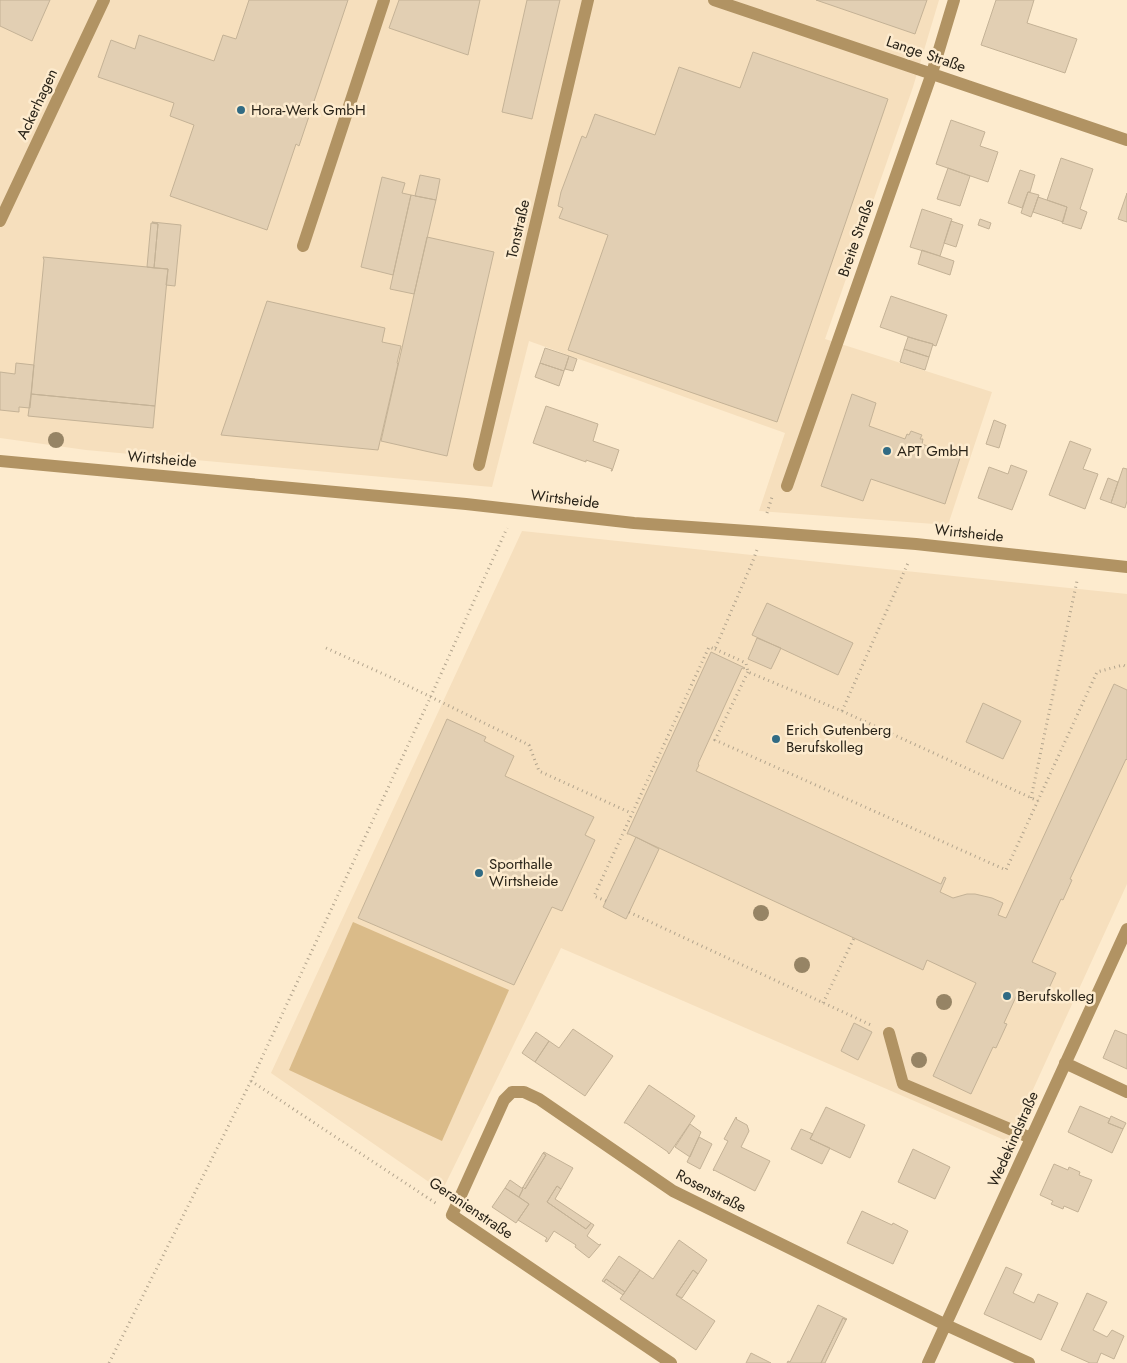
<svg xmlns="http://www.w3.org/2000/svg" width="1127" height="1363" viewBox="0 0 1127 1363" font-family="Jost,sans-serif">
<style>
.built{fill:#f6dfbd}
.green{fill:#dabb89}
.building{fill:#e2cfb3;stroke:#c4b296}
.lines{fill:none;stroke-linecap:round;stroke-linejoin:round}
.path{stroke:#b2a48d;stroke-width:3;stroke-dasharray:1 4;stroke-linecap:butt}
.minor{stroke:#b19363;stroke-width:12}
.tree{fill:#968465}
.poi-dot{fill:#316b84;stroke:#fdebce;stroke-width:2}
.labels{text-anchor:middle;stroke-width:5;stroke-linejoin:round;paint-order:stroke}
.street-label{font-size:15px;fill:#282217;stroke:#fdebce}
.poi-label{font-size:15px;fill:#282217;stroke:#fdebce;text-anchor:start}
</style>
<rect width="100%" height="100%" fill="#fdebce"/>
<!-- built -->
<path class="built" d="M0 0H939L913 87 825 339 992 392 948 525 759 511 785 433 529 341 492 487 86 450 0 438Z
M522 531 1127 594V884L1009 1142 561 948 442 1191 271 1073Z"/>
<!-- green -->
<path class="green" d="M353 922 509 990 442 1141 289 1070Z"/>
<!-- building -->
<path class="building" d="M0 0H50L32 41 0 26Z
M249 0H348L299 146 296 144 267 230 170 196 194 125 170 116 174 103 98 77 111 40 135 49 139 35 214 61 223 35 236 39Z
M399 0H480L468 55 389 28Z
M527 0H560L532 119 502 112Z
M816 0H927L915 34Z
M996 0H1034L1027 23 1077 39 1065 73 981 45Z
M753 52 888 99 777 422 568 350 608 235 559 218 563 208 558 206 561 192 582 136 586 138 595 114 655 135 679 67 740 88Z
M951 120 985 132 980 146 998 152 988 182 936 164Z
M1061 158 1093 169 1080 209 1087 212 1081 229 1062 223 1067 207 1047 200Z
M948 168 970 176 960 206 937 199Z
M1020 170 1035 175 1030 192H1028L1022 208 1008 203Z
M420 175 440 179 436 200 415 196Z
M382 177 405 183 402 193 411 195 393 275 361 267Z
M1028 192 1039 195 1031 217 1021 213Z
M1127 193V222L1118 219Z
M411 195 436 200 414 294 390 289Z
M1038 197 1067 207 1063 222 1033 212Z
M922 209 952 219 940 256 910 247Z
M980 219 991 223 989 229 978 225Z
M951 221 963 225 956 247 944 243Z
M152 222 181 225 175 286 166 285 168 269 154 268 158 224Z
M151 223 158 224 154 268 147 267Z
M427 237 494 252 447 456 381 441Z
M922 250 954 261 950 275 918 264Z
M43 257 168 269 155 406 31 394 44 260Z
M891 296 947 315 936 346 933 345V344L918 340 880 327Z
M267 301 385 328 382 342 401 346 397 363 398 364 378 450 221 435Z
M908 337 933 344 929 357 904 349Z
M545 348 569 356 564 371 540 363Z
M904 349 929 357 925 370 900 362Z
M569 356 577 359 573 371 565 369Z
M16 363 34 365 30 408 19 407V412L0 410V372L15 374Z
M540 363 564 371 559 386 535 377Z
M31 394 155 406 153 428 28 416Z
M852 394 876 403 869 426 905 439 907 434 909 435 911 431 922 435 920 439H923L922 444 960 458 945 504 871 479 863 501 821 486Z
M546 406 598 424 593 441 619 450 612 471H611L612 469 586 460V462L533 443Z
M994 420 1006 425 999 448 986 444Z
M1070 441 1091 449 1083 469 1098 474 1085 509 1049 495Z
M1011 465 1027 471 1012 510 978 498 989 467 1008 474Z
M1123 468 1127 469V501L1125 508 1111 503Z
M1108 478 1118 482 1111 503 1100 499Z
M767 603 853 643 838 675 752 635Z
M757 638 781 648 771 669 748 659Z
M711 652 745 668 744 669 742 668 698 764 699 765 696 771 941 884 944 877 946 878 940 892 953 898 967 894H975L992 898 1003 903 998 915 1006 918 1114 684 1127 690V760L1126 759 1070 879 1072 880 1063 900 1061 899 1032 962 1056 973 1044 999 1020 988 1004 1023 1007 1024 996 1048 993 1047 971 1094 933 1076 976 983 927 960 923 970 921 969 646 842 629 834H627Z
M983 703 1021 721 1003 759 966 742Z
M447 719 486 737 484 741 514 756 505 776 594 817 585 835 595 840 562 911 552 907 514 985 358 918Z
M636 837 659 849 626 919 603 907Z
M854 1023 872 1032 858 1060 841 1051Z
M573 1029 613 1056 585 1096 535 1062 549 1041 559 1048Z
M1115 1030 1127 1035V1069L1103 1058Z
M536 1032 549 1041 535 1062 522 1053Z
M649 1085 695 1116 669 1154 668 1153V1152L626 1123H624Z
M1080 1106 1110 1119 1108 1123 1123 1129 1112 1153 1068 1132Z
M826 1107 865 1125 850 1158 810 1139Z
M1111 1116 1126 1123 1123 1129 1108 1123Z
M736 1117 737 1118 736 1119 747 1125 749 1131 741 1147 770 1161 755 1191 714 1170V1171L713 1170 728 1141 724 1139Z
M690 1124 701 1132 690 1157 675 1147Z
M801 1129 813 1134 810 1139 830 1148 822 1164 791 1149Z
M699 1137 712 1144 700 1169 687 1162Z
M913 1149 950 1167 935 1199 898 1182Z
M544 1152 573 1168 561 1189 557 1186 547 1202 586 1229 591 1223 594 1225 587 1236 599 1245 601 1244 589 1258 575 1247 576 1245 554 1231 547 1242 545 1241 547 1238 518 1220 529 1204 519 1197 523 1189 522 1188 523 1187 525 1189 546 1155 543 1153Z
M543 1153 546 1155 525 1189 523 1187Z
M1054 1164 1068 1170 1069 1167 1080 1172 1079 1175 1092 1180 1078 1212 1064 1206 1063 1209 1051 1204 1053 1201 1040 1195Z
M510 1180 523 1189 519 1197 505 1188Z
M557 1186 561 1189 555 1199 591 1223 586 1229 547 1202Z
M505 1188 529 1204 516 1223 492 1207Z
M862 1211 892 1225 893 1223 908 1231 893 1264 847 1243Z
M679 1240 707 1260 698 1274 693 1270 676 1295 715 1321 696 1350 620 1299 640 1270 653 1279Z
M619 1256 640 1270 625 1292 606 1279 604 1282 602 1281Z
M1006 1267 1022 1274 1013 1293 1034 1303 1038 1294 1058 1303 1041 1340 984 1314Z
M693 1270 698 1274 682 1298 676 1295Z
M606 1279 625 1292 623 1295 604 1282Z
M1087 1293 1107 1302 1093 1330 1107 1337 1112 1330 1124 1336 1114 1359 1101 1353 1097 1363H1090L1061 1350Z
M818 1305 847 1319 846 1320 843 1318 821 1363H787L788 1361 790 1362Z
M843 1318 846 1320 825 1363H821Z
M751 1353 771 1363H746Z"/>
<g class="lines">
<!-- path -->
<path class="path" d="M767 513 772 497
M326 648 390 677 529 745 539 771 631 813
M715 649 746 663 748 672 842 711 1038 801
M748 672 715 740 1006 870 1097 672 1123 665 1127 667
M842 711 908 563
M1031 798 1077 581
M606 901 594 896 709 647 715 649 752 563 757 550
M629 912 873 1026
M823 1003 854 938
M251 1081 437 1204
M109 1363 251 1081 431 696 507 528"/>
<!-- minor -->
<path class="minor" d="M714 0 1127 140
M0 221 104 0
M303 246 384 0
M0 461 466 504 634 523 762 532 916 544 1127 567
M479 465 588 0
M787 486 932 73 954 0
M889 1033 903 1084 1031 1138
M1065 1063 1127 1092
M671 1363 452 1215 504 1100 512 1092H524L539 1099 673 1191 946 1325 1029 1363
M928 1363 1127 929"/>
</g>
<!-- trees -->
<g class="tree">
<circle cx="56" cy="440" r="8"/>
<circle cx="761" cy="913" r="8"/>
<circle cx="802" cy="965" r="8"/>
<circle cx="944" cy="1002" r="8"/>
<circle cx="919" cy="1060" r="8"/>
</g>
<!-- markers -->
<g class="poi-dot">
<circle cx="241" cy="110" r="5"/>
<circle cx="887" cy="451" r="5"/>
<circle cx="776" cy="739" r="5"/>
<circle cx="479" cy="873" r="5"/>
<circle cx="1007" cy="996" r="5"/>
</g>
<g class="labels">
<!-- street labels -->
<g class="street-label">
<text transform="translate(926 54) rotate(19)" y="5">Lange Straße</text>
<text transform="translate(37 104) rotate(-65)" y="5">Ackerhagen</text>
<text transform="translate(518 229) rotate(-77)" y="5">Tonstraße</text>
<text transform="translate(856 238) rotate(-71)" y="5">Breite Straße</text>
<text transform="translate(162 459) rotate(5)" y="5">Wirtsheide</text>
<text transform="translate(565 499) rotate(7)" y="5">Wirtsheide</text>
<text transform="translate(969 533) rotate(6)" y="5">Wirtsheide</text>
<text transform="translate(1013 1139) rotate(-66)" y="5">Wedekindstraße</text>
<text transform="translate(711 1191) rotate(27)" y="5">Rosenstraße</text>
<text transform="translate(471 1208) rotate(34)" y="5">Geranienstraße</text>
</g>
<!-- poi labels -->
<g class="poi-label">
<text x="251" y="115">Hora-Werk GmbH</text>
<text x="897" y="456">APT GmbH</text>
<text x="786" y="735">Erich Gutenberg<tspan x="786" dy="17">Berufskolleg</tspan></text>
<text x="489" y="869">Sporthalle<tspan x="489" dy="17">Wirtsheide</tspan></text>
<text x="1017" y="1001">Berufskolleg</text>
</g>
</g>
</svg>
